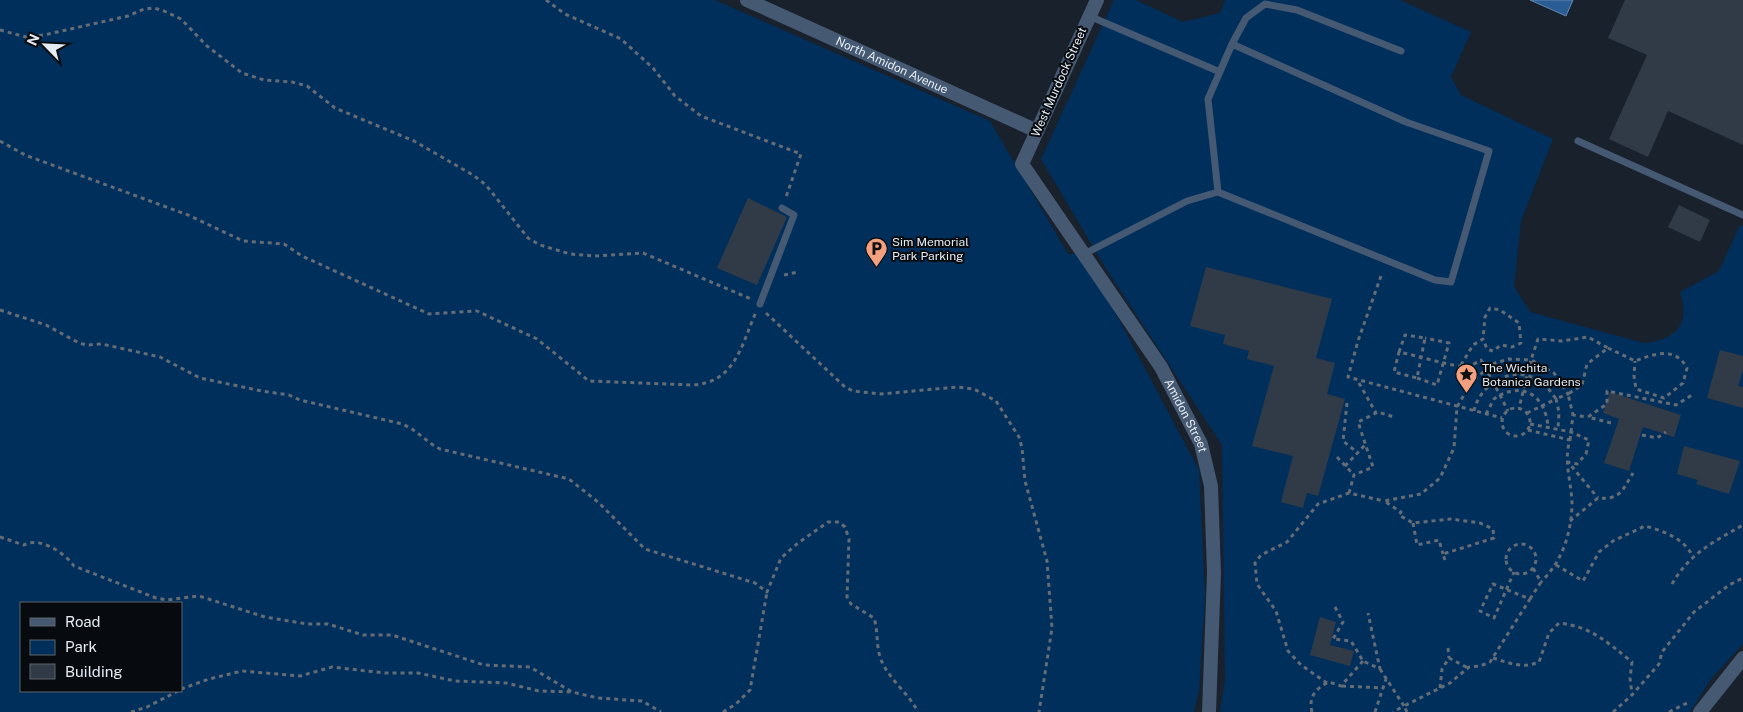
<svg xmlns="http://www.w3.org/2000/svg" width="1743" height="712" viewBox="0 0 1743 712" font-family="'Public Sans',sans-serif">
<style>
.green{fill:#002f5c;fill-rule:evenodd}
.water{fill:#2b5d95;stroke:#6288b1}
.building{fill:#313b47}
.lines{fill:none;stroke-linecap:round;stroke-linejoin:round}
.path{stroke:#646c76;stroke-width:3;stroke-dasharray:4 4;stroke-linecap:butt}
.lane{stroke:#455972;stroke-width:7}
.street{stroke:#455972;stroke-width:14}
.labels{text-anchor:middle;stroke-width:4;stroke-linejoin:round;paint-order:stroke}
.street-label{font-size:12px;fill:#e4ebf2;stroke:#070b0f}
.poi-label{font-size:12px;fill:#e4ebf2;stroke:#070b0f;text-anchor:start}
</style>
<rect width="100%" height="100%" fill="#18212c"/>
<!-- green -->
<path class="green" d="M0 0H715L990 121 1068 254H1084L1199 470 1205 595 1199 691 1194 712H0ZM21 603H181V691H21Z
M1114 0H1136L1183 22 1220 13 1225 0H1400L1471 32 1451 77 1461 95 1553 139 1521 221 1514 286 1530 312 1644 343C1676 340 1691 324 1680 292L1719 271 1740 225 1743 226V644L1711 679 1690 712H1220L1225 680 1222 445 1105 267 1041 159Z"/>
<!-- water -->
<path class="water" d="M1530 0H1573L1566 16Z"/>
<!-- building -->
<path class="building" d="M1625 0H1743V145L1668 111 1648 157 1609 139 1647 55 1608 38Z
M748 198 787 217 757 285 717 268Z
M1679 205 1710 220 1700 242 1668 227Z
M1206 267 1332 299 1316 358 1335 363 1327 394 1345 399 1318 496 1307 493 1303 508 1281 502 1293 456 1252 446 1274 366 1247 359 1249 351 1223 344 1225 335 1190 326Z
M1720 350 1743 356V370L1738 386 1743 387V408L1707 398Z
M1610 392 1681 415 1674 437 1643 427 1629 471 1604 463 1619 419 1603 413Z
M1684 446 1740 461 1729 494 1696 484 1698 480 1677 474Z
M1320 617 1336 622 1330 645 1354 651 1350 666 1310 655Z"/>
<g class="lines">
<!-- path -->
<path class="path" d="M546 0 565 14 621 39 653 68 675 96 701 116 801 154 786 197
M0 30 26 37 44 35 128 16 144 9 154 8 164 11 181 19 207 46 242 73 264 80 292 82 307 86 335 108 414 141 473 175 486 185 528 238 540 245 570 254 595 256 643 253 751 299
M0 141 25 155 188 215 243 241 284 244 302 256 429 314 477 311 537 339 589 381 692 385C735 383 741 346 756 312
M784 275 798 272
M1381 276 1358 341 1348 377 1502 418
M0 310 46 325 79 343 87 345 102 344 160 357 200 378 262 391 289 395 300 400 398 423C415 427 424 441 440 449L569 479 598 502 645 549 755 583 767 592 781 558 798 543 828 522H839L845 527 849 539 847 597 851 604 874 618C879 634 875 649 883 664 892 682 909 694 918 712
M766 313 845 387 853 391 881 394 957 387 974 389 996 401 1019 437 1022 448 1025 481 1047 561 1052 628 1039 712
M1608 348 1635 361C1654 354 1675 346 1687 368L1683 383 1664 398 1636 389 1634 376 1635 361
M1399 352 1405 335 1425 338 1417 378 1394 372 1399 352C1414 355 1455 367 1467 367 1471 366 1477 362 1481 360L1500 395C1527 382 1546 399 1548 427
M1461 365 1473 345 1483 339 1487 349 1493 351 1501 345 1512 347 1521 343 1519 323 1500 310 1490 308 1485 317 1483 339
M1417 378 1437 385 1449 343 1425 338
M1359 383 1376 413
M1347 403 1343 441 1358 453
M1502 422a14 14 0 1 1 28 0a14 14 0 1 1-28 0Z
M1474 411C1479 386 1509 366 1534 378 1543 382 1550 390 1556 399L1568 394 1554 373 1531 360 1538 339 1562 341 1588 337 1608 348 1587 364 1582 385 1568 394 1573 415
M1527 413 1556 399 1559 412 1558 429
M1486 414 1494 399 1500 395 1508 411
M1611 423 1588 417 1607 404V391L1676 405 1692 395
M1530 424 1571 432 1589 440 1586 454 1577 464 1568 462 1598 498
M1528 430 1570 440C1563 461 1572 484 1572 505 1571 535 1562 561 1541 582
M1642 435 1657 438 1666 432
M1570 440 1573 415 1588 417
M1337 457 1354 475
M1345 466 1365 445
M1349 493 1354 475 1373 467 1358 422 1378 412 1394 417
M1570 521 1598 498C1620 500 1622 491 1633 473
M1413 523 1417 545 1439 540 1443 554
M0 537 24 545C39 536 65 553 74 566L156 598 167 600 199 596 265 617 307 624H328L363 635H392L484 665 530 667 572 692 598 698 642 701 661 712
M1506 559a15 15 0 1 1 30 0a15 15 0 1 1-30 0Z
M1445 560 1443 554 1494 538 1493 529 1480 523 1451 519 1413 523 1399 515 1401 512 1384 501 1421 494 1440 478 1454 448 1457 407 1472 381 1495 363 1509 359 1531 360 1519 408
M1556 565 1583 581 1599 552 1613 541 1645 526C1664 531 1685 539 1693 557
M1672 584C1690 553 1712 543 1743 525
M1530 599 1541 582 1533 568
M1335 607 1343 622 1333 639 1351 641 1363 661 1380 669 1368 613
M1448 648 1449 658
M1493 658C1509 663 1523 669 1539 662L1549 633 1559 623C1592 627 1607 642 1632 662L1630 678 1632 695
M1380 669 1404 706 1393 712
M1327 683 1301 665 1288 651 1276 611 1257 584 1255 563 1261 555 1287 542 1318 504 1349 493 1384 501
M1342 686 1383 688
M1440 688 1442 669 1449 658 1468 668
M181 689 209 679 242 671 300 676 332 667 385 673H418L455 681 506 683 539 691 571 692
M131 712 147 707 178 691
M723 712 736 704 750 690 767 592
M1312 712C1308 697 1316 688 1329 682L1341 686 1363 661
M1375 712 1386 679
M1407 712 1404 706 1450 683 1469 667 1480 666 1490 662 1530 599 1493 584 1480 611 1494 618 1514 572
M1613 712 1632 695 1659 664 1662 652 1694 612 1729 585 1743 578
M1669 712 1689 702"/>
<!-- lane -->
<path class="lane" d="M1089 16 1220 72
M1232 44 1246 18 1265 4 1297 10 1401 51
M1578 141 1743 215
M1084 254 1187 201 1218 192 1435 280 1451 282 1489 151 1406 122 1232 44 1208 99 1218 192
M760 304 794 215 782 208"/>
<!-- street -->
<g class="street">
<path id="s1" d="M747 0 1037 131"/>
<path id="s2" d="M1097 0 1022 164 1161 367 1201 444 1211 486 1214 573 1209 712"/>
<path d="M1700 712 1743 658"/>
</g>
</g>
<!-- icons -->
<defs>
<symbol id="parking-pin" viewBox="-11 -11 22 30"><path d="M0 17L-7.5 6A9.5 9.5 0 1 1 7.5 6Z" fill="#f2a07f" stroke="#070b0f"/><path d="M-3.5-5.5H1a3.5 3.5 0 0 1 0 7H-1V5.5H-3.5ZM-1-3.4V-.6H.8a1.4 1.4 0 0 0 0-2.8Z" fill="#111"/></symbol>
<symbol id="sight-pin" viewBox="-11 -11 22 30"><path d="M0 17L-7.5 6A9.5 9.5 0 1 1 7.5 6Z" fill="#f2a07f" stroke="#070b0f"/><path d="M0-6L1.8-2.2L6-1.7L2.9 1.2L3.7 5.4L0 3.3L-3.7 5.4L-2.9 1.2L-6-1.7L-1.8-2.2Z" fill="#111"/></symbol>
</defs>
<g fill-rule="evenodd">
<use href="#parking-pin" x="864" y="236" width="25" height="34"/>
<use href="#sight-pin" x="1454" y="362" width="25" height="34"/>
</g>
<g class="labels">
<!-- street labels -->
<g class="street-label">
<text dy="4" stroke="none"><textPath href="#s1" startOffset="159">North Amidon Avenue</textPath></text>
<text transform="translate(1059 82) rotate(-66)" y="4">West Murdock Street</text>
<text dy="4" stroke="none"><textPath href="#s2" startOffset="481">Amidon Street</textPath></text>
</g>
<!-- poi labels -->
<g class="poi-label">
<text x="892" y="246">Sim Memorial<tspan x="892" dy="14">Park Parking</tspan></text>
<text x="1482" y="372">The Wichita<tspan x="1482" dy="14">Botanica Gardens</tspan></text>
</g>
</g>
<!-- legend -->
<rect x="20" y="602" width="162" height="90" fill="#070b0f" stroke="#5f656a"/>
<rect x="30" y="618" width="25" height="8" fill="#455972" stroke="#5f656a"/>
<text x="65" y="627" font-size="15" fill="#e4ebf2">Road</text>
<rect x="30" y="640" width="25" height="15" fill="#002f5c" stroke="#5f656a"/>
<text x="65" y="652" font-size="15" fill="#e4ebf2">Park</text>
<rect x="30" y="664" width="25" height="15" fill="#313b47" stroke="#5f656a"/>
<text x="65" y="677" font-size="15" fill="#e4ebf2">Building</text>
<!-- north arrow -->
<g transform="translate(45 45) rotate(294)" stroke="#070b0f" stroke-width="4" paint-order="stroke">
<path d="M0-4L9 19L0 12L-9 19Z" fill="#e4ebf2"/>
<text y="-8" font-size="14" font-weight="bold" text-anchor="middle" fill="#e4ebf2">N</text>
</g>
</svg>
